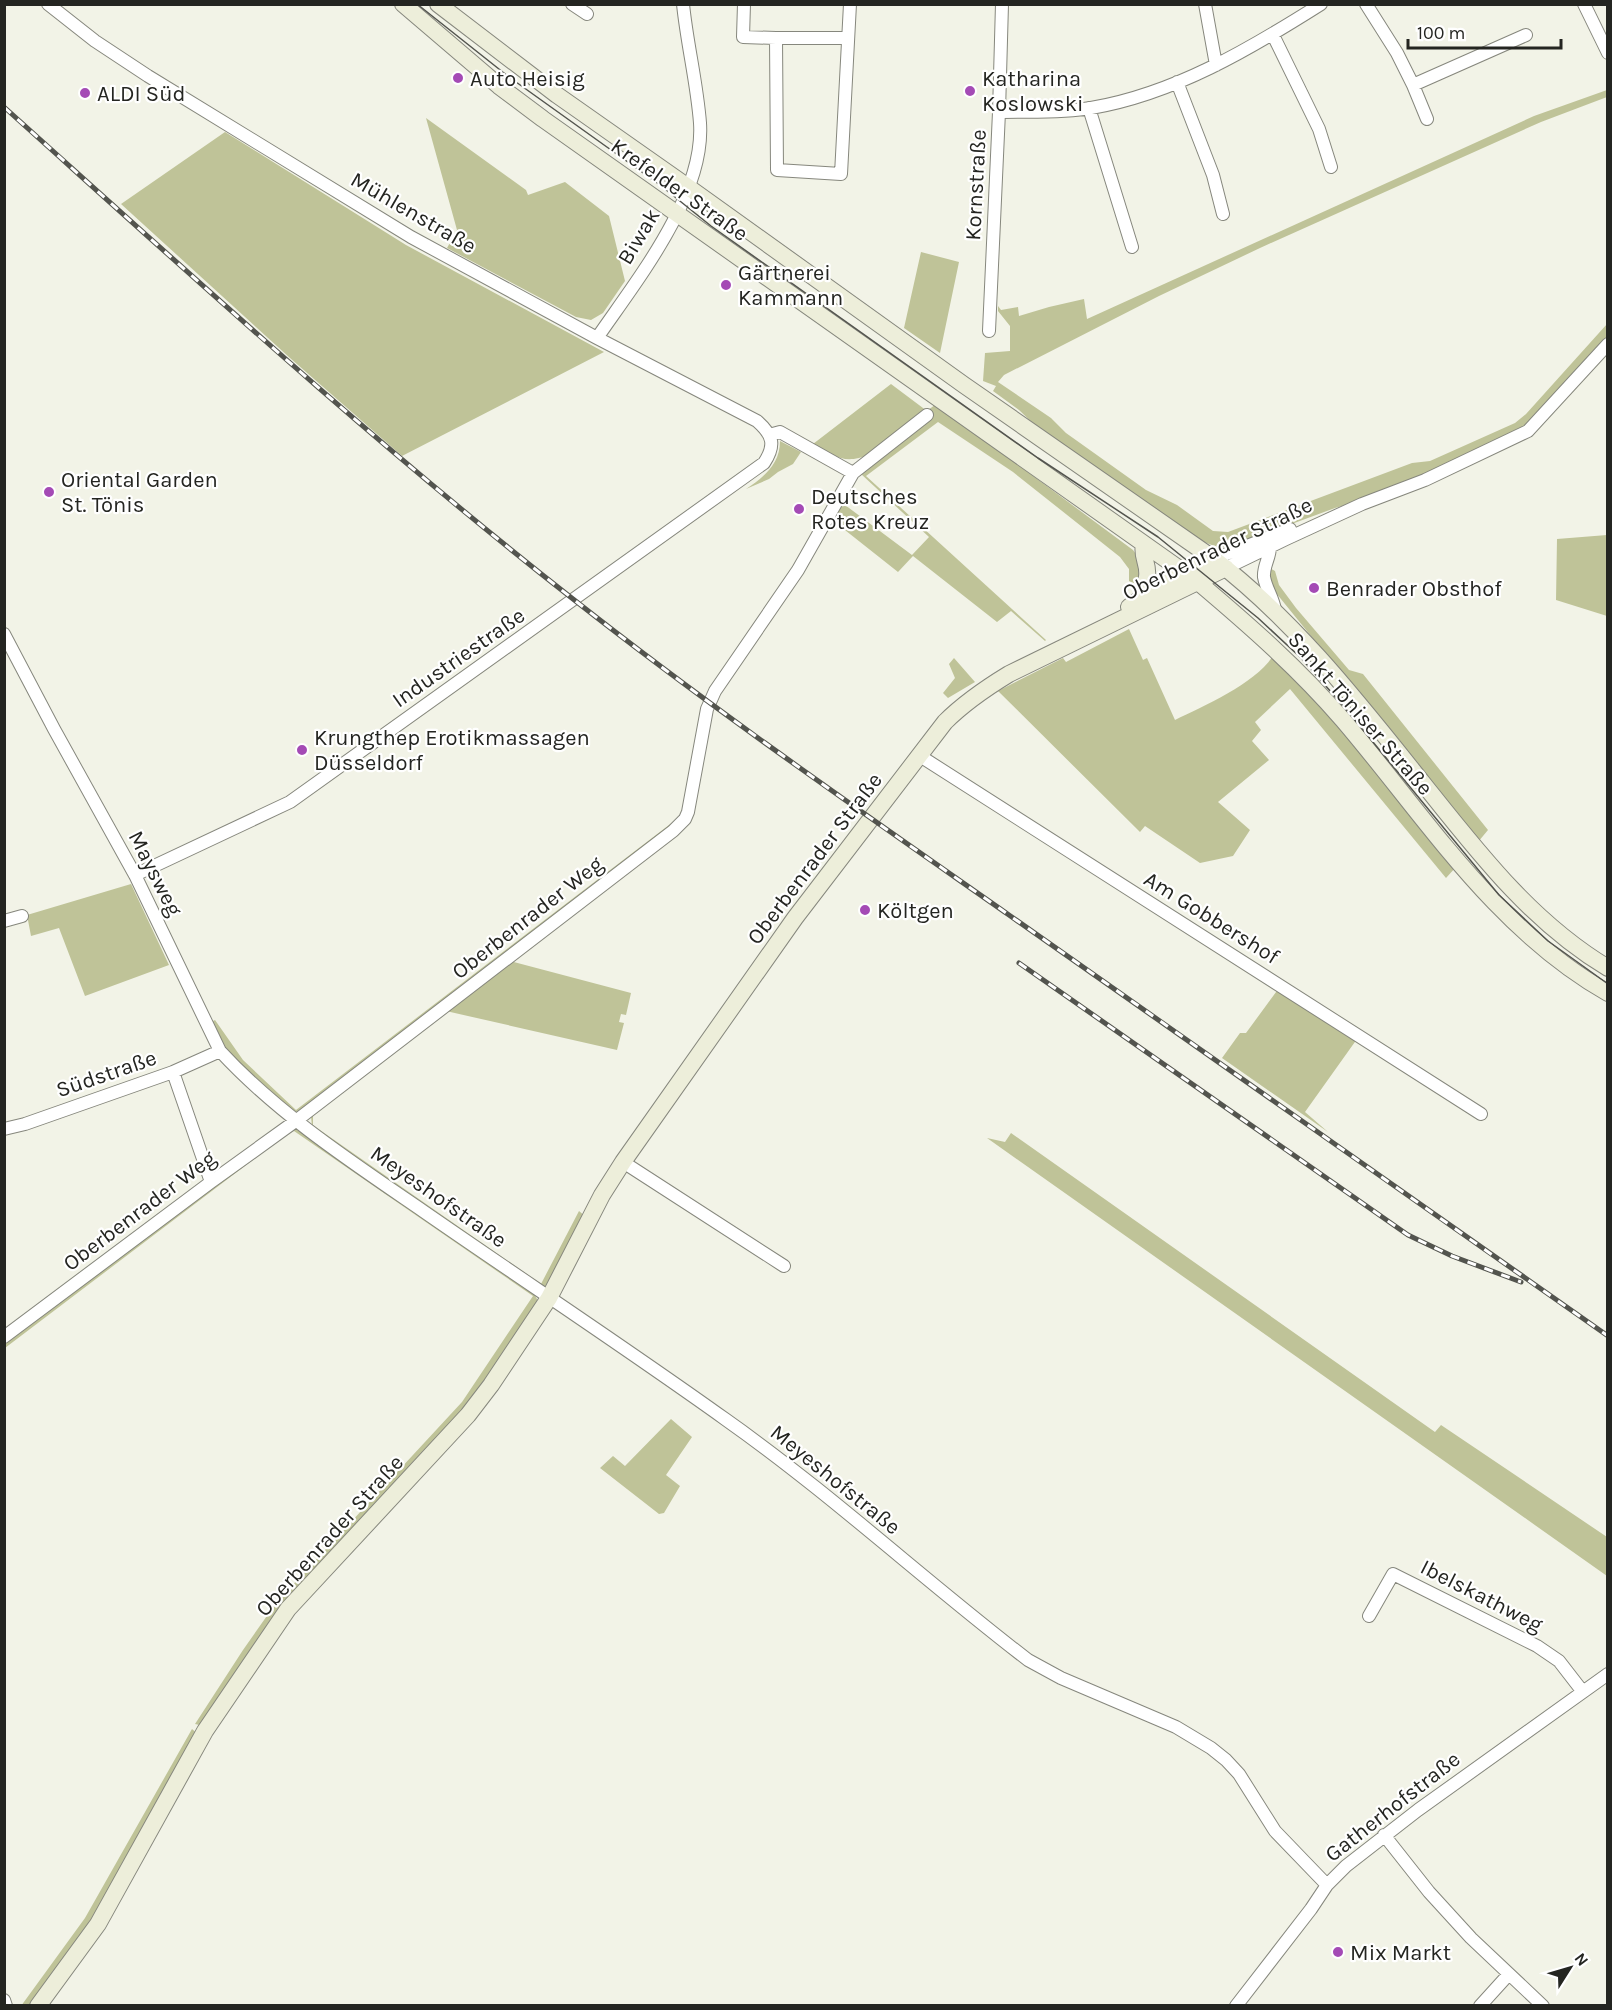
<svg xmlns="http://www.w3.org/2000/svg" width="1612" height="2010" viewBox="0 0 1612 2010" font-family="Karla,sans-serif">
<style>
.green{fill:#bfc398}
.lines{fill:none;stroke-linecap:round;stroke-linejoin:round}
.street-casing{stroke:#86877d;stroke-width:14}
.secondary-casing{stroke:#86877d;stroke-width:18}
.street{stroke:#fff;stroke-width:12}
.secondary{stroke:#edeeda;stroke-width:16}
.tram{stroke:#53544e;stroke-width:1.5}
.rail-casing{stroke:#53544e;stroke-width:5}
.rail{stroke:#fff;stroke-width:3;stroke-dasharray:9;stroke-linecap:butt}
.poi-dot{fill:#a44ab5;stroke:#fff;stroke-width:2}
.labels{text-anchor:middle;stroke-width:4.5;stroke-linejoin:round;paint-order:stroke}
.poi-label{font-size:22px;fill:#242521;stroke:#fff;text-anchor:start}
.street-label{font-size:22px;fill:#242521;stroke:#fff}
</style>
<rect width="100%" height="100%" fill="#f2f3e7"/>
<!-- green -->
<path class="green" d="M1607 90V97L1541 122 1260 248 1159 296 1004 375 998 382 1051 418 1066 433 1146 490 1177 505 1213 531 1228 532 1412 463 1430 461 1515 423 1526 414 1607 324V337L1529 424 1513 436 1370 498 1335 508 1240 543 1219 548 1192 537 1041 431 1019 410 993 391 996 386 983 381 985 353 1010 351V326L998 311V306L1001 310 1018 307 1019 316 1049 307 1084 299 1087 319 1534 116Z
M426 118 526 190 528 195 565 182 609 216 625 281 603 313 591 320 576 317 447 248 457 230Z
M225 132 406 245 604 352 402 456 290 358 121 204Z
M921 252 959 262 940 353 904 328Z
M891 384 927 411 936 404 1133 550 1141 561 1140 586 1129 581V569L1120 557 1013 472 938 422 866 476 1046 640 1045 641 1011 611 997 622 913 556 898 572 831 519 841 502 912 555 929 537 861 474 871 454C843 465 838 457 813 444Z
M780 441 801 452 793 464 778 472 769 479 746 489C764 477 780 464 780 441Z
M1607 535V616L1556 600 1557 539Z
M1268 567 1275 571 1279 585 1296 608 1349 670 1363 674 1488 830 1478 842 1272 588Z
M1129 629 1143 660 1147 658 1175 720C1204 706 1259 682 1274 654L1308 689 1456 867 1446 878 1290 689 1255 722 1261 730 1252 741 1269 760 1218 802 1250 830 1233 856 1200 863 1145 826 1140 832 998 691 1063 658 1066 662Z
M954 658 975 682 948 698 943 693 955 678 949 664Z
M686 812 667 832 303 1111 294 1112 222 1047 211 1022 215 1020 243 1060 296 1110Z
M131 884 169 965 85 996 59 928 31 936 27 915Z
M510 961 631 993 626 1015 621 1014 619 1022 624 1023 617 1050 446 1011Z
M1279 988 1357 1039 1305 1112 1328 1132 1222 1058 1240 1033H1246Z
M318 1110 313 1115V1125L317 1128 541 1284 579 1211 586 1217 554 1280 545 1287 539 1286 312 1127 311 1116Z
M293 1129 304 1132 534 1294 537 1299 538 1307 467 1408 282 1610 204 1726 195 1724 243 1650 276 1603 462 1402 533 1296 294 1131 287 1134 5 1348V1341Z
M1011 1133 1435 1432 1441 1425 1607 1537V1576L987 1138 1005 1142Z
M671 1419 692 1437 666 1475 680 1486 664 1513 659 1514 600 1468 613 1456 625 1466Z
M192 1729 199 1735 98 1915 32 2005 21 2006 85 1918Z"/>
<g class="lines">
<defs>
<path id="street" d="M48 4 95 41 148 76 411 237 597 338 757 421C773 435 776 445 764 463L290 802 135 875
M572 4 587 14
M744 4 743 37 776 38
M1205 4 1216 65
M1366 4 1397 53 1413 85 1526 35
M1584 4 1608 53
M1273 35 1319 129 1331 167
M848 38H776L777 170 841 174 850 4
M1177 82 1213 175 1223 214
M1413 85 1427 119
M1089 108 1132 247
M999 112C1029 111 1062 113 1091 108 1174 94 1250 49 1321 4
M989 331 999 112 1002 4
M597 338C636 281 705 196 700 123 697 83 687 44 683 4
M769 435 780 432 853 473
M1270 547C1270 558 1263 566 1264 577 1266 589 1273 597 1275 610
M1214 559 1290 529
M1226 568 1286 539 1362 504 1425 480 1528 431 1608 344
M4 634 54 729 135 875 220 1051C278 1114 353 1163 423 1211 524 1281 626 1348 725 1419 830 1493 925 1581 1028 1660L1061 1678 1176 1727 1211 1748 1226 1760 1239 1774 1275 1831 1327 1885
M920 756 1481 1114
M4 921 22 916
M173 1072 211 1182
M4 1129 25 1124 173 1072 220 1051
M623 1162 784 1266
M4 1337 211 1182 297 1120 673 831 685 819 688 812 707 709 715 691 798 570 853 473 927 415
M1369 1616 1393 1574 1537 1646 1559 1661 1583 1692
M1384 1835 1429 1892 1471 1938 1543 2006
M4 2000 6 2006
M1236 2006 1311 1909 1327 1885 1346 1866 1418 1810 1608 1674
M1480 2006 1509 1974"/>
<path id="secondary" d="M403 4 499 86 543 119 1198 582C1250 626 1298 668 1343 720 1425 816 1495 929 1608 993
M438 4 557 95 688 187 964 385 1214 559C1295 621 1358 702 1422 782 1477 851 1531 922 1608 968
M1144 596C1143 589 1146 584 1147 577 1149 563 1141 558 1144 544
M1129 607 1168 579 1214 559
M38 2006 98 1924 205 1731 288 1609 468 1415 491 1385 549 1298 602 1195 623 1162 795 918 945 722C965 702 986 688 1009 674L1226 568"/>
</defs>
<!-- street casing -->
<use href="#street" class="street-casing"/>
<!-- secondary casing -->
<use href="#secondary" class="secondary-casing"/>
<!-- street -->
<use href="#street" class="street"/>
<!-- secondary -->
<use href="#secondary" class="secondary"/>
<!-- tram -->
<path class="tram" d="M417 4 509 77 660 185 711 226 1038 458 1158 537 1258 618 1300 657 1340 702 1499 895 1548 941 1608 984"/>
<defs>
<path id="rail" d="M4 107C191 275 375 444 573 599 714 710 862 812 1009 915 1209 1055 1408 1196 1608 1336
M1019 963 1408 1235 1452 1256 1521 1282"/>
</defs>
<!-- rail casing -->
<use href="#rail" class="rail-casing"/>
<!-- rail -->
<use href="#rail" class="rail"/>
</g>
<!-- markers -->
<g class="poi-dot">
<circle cx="458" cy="78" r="6"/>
<circle cx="970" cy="91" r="6"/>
<circle cx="85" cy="93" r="6"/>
<circle cx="726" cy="285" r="6"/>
<circle cx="49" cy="492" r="6"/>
<circle cx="799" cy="509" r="6"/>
<circle cx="1314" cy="588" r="6"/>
<circle cx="302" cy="750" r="6"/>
<circle cx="865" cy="910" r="6"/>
<circle cx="1338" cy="1952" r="6"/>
</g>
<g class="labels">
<!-- poi labels -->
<g class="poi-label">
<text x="470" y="86">Auto Heisig</text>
<text x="982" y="86">Katharina<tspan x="982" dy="25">Koslowski</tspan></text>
<text x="97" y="101">ALDI Süd</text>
<text x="738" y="280">Gärtnerei<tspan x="738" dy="25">Kammann</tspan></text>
<text x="61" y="487">Oriental Garden<tspan x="61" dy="25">St. Tönis</tspan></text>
<text x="811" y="504">Deutsches<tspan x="811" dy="25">Rotes Kreuz</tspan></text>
<text x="1326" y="596">Benrader Obsthof</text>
<text x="314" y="745">Krungthep Erotikmassagen<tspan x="314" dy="25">Düsseldorf</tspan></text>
<text x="877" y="918">Költgen</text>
<text x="1350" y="1960">Mix Markt</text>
</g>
<!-- street labels -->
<g class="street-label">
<text transform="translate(975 185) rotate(-87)" y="8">Kornstraße</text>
<text transform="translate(680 189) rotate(35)" y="8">Krefelder Straße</text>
<text transform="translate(414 212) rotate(30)" y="8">Mühlenstraße</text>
<text transform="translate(638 236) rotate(-59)" y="8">Biwak</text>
<text transform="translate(1217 548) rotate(-26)" y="8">Oberbenrader Straße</text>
<text transform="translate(458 657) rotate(-35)" y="8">Industriestraße</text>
<text transform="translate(1361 713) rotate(49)" y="8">Sankt Töniser Straße</text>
<text transform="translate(814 858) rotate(-53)" y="8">Oberbenrader Straße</text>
<text transform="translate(156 873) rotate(63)" y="8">Maysweg</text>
<text transform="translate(527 917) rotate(-38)" y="8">Oberbenrader Weg</text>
<text transform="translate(1212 917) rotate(32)" y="8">Am Gobbershof</text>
<text transform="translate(106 1073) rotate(-19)" y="8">Südstraße</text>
<text transform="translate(439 1196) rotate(35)" y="8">Meyeshofstraße</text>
<text transform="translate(139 1210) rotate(-37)" y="8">Oberbenrader Weg</text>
<text transform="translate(836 1479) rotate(39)" y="8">Meyeshofstraße</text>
<text transform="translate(329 1535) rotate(-48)" y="8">Oberbenrader Straße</text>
<text transform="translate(1482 1595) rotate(27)" y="8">Ibelskathweg</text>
<text transform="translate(1392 1806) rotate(-38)" y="8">Gatherhofstraße</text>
</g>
</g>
<!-- border -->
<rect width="1612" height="2010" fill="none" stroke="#242521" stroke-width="12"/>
<!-- north arrow -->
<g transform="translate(1570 1968) rotate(53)" stroke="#ffffff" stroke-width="4.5" paint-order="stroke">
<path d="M0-4.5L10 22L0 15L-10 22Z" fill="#242521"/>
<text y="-9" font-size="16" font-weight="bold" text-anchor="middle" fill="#242521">N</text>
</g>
<!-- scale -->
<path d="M1408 39v9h153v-9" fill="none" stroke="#242521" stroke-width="3"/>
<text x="1417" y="39" font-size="18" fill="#242521" stroke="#ffffff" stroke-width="4.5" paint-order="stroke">100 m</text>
</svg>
